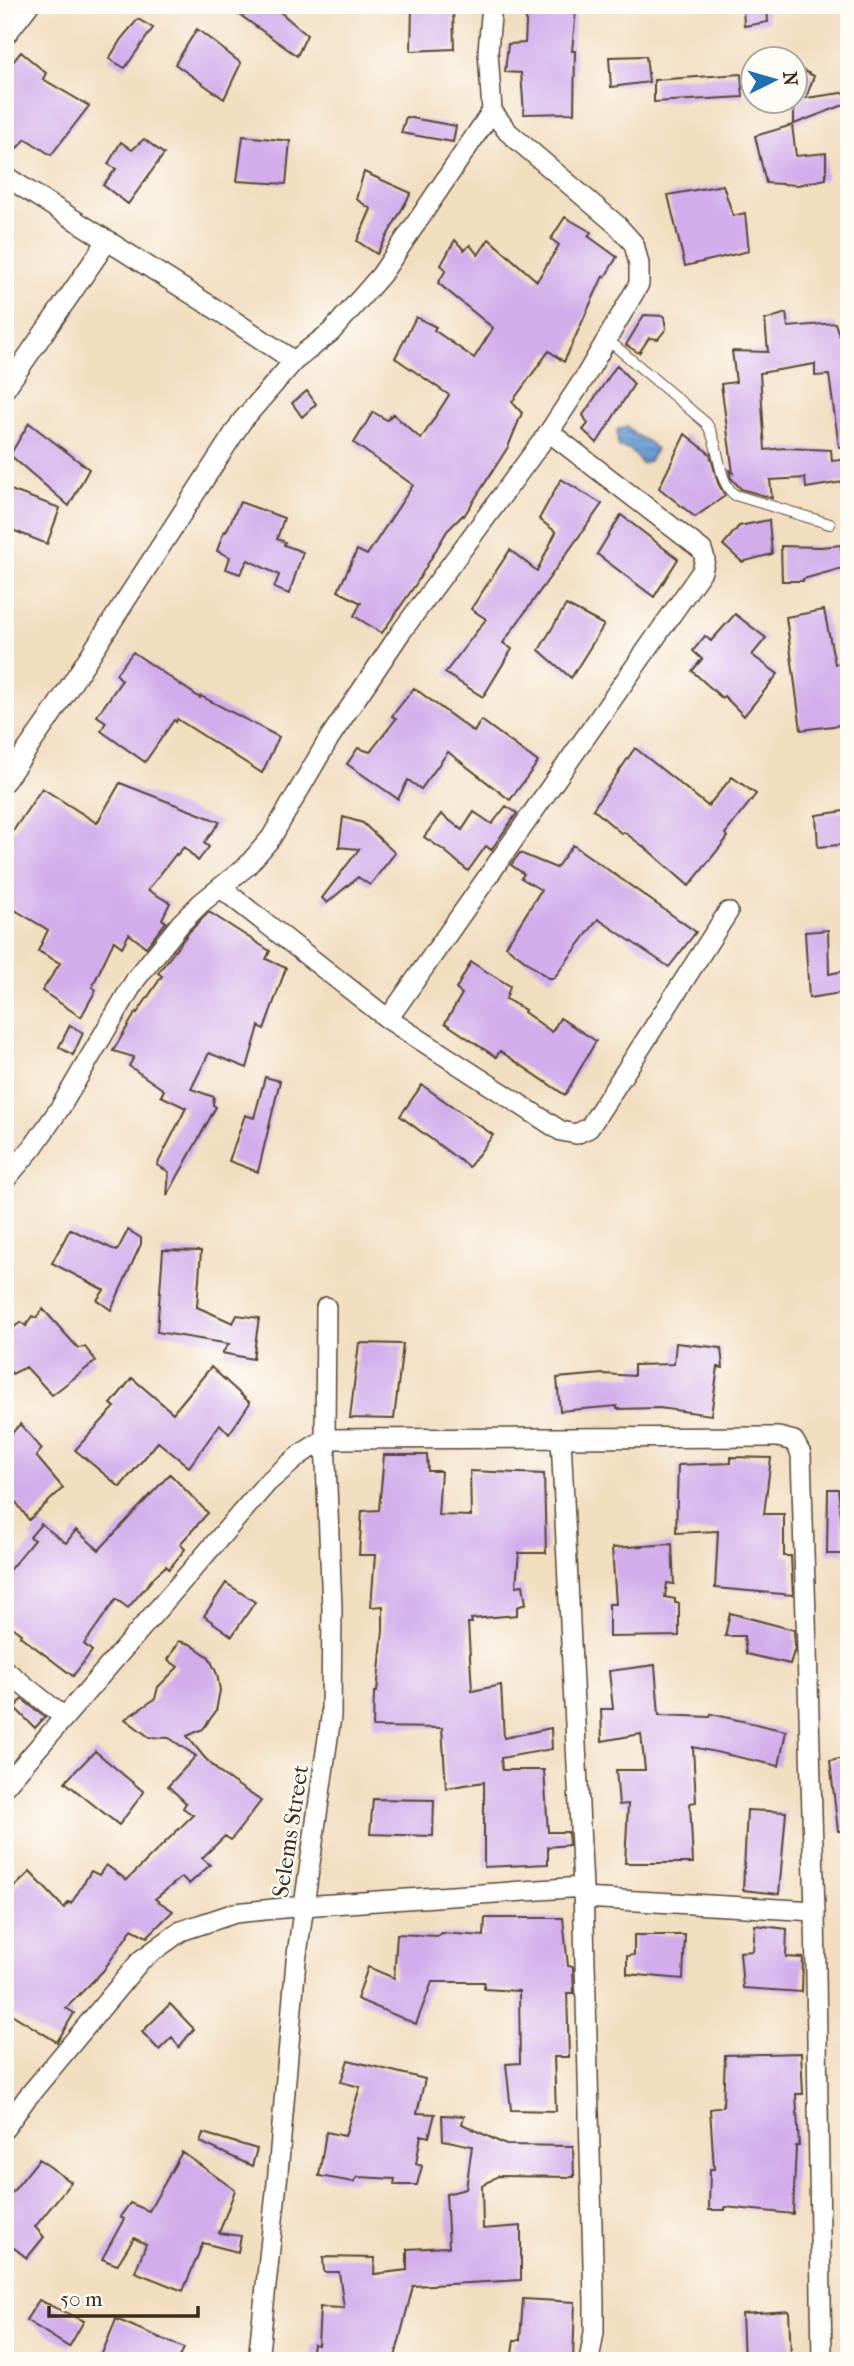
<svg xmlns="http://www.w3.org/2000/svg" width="854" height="2366" viewBox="0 0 854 2366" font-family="'IM FELL French Canon',serif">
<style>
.water{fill:url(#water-rules);stroke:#54647b;stroke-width:2}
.building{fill:#d2aceb}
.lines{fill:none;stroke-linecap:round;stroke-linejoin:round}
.service-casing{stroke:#564536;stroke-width:12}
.minor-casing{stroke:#564536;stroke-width:22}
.tertiary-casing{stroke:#564536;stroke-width:27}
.service{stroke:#fff;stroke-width:10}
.minor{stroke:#fff;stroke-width:19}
.tertiary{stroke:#fff;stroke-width:24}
.labels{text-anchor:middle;stroke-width:5;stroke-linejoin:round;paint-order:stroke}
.street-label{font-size:23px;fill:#3b2a1e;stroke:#fdfcf7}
</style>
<defs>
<pattern id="water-rules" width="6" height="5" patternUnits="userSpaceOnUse" patternTransform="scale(1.75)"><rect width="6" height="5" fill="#6d9fd8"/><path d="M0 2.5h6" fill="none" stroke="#5b82af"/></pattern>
</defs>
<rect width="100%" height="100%" fill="#fdfcf7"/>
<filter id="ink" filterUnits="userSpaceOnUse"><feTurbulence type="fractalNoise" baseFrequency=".0143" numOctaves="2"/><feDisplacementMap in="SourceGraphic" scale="14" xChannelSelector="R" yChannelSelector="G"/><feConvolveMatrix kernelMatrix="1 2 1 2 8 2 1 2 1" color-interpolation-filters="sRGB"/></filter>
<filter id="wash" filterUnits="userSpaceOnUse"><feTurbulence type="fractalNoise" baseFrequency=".00686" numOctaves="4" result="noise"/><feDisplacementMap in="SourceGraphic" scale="28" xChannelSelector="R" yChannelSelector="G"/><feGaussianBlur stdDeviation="1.57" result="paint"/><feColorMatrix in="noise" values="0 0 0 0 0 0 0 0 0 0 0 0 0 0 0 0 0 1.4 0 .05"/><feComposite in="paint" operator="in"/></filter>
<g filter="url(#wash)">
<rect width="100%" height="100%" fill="#f2ddbf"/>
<!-- water -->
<path class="water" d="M627 427C639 441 647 437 656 449L649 461 642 464 631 450 618 446 617 430Z"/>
<g id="blocks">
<!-- building -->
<path class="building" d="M222 5H272L307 35 297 56 240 15 222 10Z
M412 5H453L454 49 411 51Z
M527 5 576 9 572 51H575L574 113 524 114 521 73 505 72 508 44 525 43Z
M743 5H767L768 22 744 26Z
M138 19 153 28 125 68 109 59 121 39Z
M197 29 241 63 224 99 175 64Z
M21 52 46 73 43 79 89 106 51 155 26 139 15 150 5 143V72Z
M646 56 649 82 611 87 609 57Z
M794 66 814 76 806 98 849 92V103L794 124Z
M741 74 743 97 654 102V80Z
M406 117 456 126 453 142 401 133Z
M792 125 796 156 826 153V179L798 185 766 183 755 136Z
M243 136 290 141 286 184 237 181Z
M144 139 164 154 128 204 103 185 116 169 108 164 121 142 132 150Z
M364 172 411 193 377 254 357 241 371 209 356 199Z
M723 185 733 216 745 213 749 251 685 266 668 195Z
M565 217 591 232 588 236 617 257 605 277 603 276 564 362 549 351 512 402 522 413 508 447 464 516 463 515 447 531 416 584 382 633 354 616 361 603 338 591 357 550 367 555 413 485 354 443 373 412 387 420 393 414 421 439 449 395 395 358 416 317 436 327 434 330 474 358 493 328 438 283 446 270 441 265 455 240 464 250 470 245 478 255 489 239 537 281 559 245 551 239Z
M786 313 788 327 835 323 839 335 849 332V446L839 447 829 375 815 376V364L760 373 765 450 785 448 831 450 832 461 849 459V481L806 488 805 478 770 480 772 498 741 489 731 478 729 470 733 473 721 384 736 382 732 351 768 352 765 320Z
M644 315 664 316 666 329 658 339 649 338 639 353 626 345Z
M617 365 634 384 597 443 583 430 588 424 583 415Z
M307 391 316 404 302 417 292 403Z
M29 423 89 469 69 506 10 455Z
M685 434 710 454 718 483 725 496 695 517 659 488Z
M561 479 602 504 503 643 512 649 483 697 445 673 486 619 471 609 510 550 537 571 556 532 539 519Z
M5 488 60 508 47 544 5 527Z
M240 502 284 518 277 539 285 542 284 545 303 552 289 594 274 588 279 575 248 560 240 574 226 569 230 557 217 551 224 531 226 532Z
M621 515 678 559 654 597 597 554Z
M769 520 772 554 742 562 723 545 739 526Z
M841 545 843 568 803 579V581H782L781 546 821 547Z
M566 605 604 625 571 678 539 650Z
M824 610 835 664 849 662V724L801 730 786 617Z
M735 614 766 638 752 655 778 674 744 716 724 696 722 698 692 671 702 659 693 651 705 636 711 641Z
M133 652 200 698 201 696 279 737 262 773 177 719 176 722 174 720 145 762 101 731 106 722 97 716 122 680 116 674Z
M414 688 474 732 481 720 538 762 510 800 448 752 421 789 408 780 398 799 347 764 358 748 370 752 396 719 392 716Z
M635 748 708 806 732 777 756 794 725 834 728 837 689 886 648 850 624 832 622 834 593 809Z
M120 783 220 822 204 843 209 847 198 861 184 847 177 855 176 854 148 890 170 903 162 919 166 922 146 947 129 934 122 947 114 941 92 987 96 990 81 1017 42 991 60 963 38 951 48 930 5 904V843L42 788 97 823Z
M506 806 517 813 491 850 486 846 468 871 445 851 424 837 441 814 462 830 474 812 492 824Z
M845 811 849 844 818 847 816 815Z
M343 817 363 823 395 853 370 885 358 877 327 903 322 898 359 849 339 847Z
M573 845 696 932 669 967 598 919 554 978H548L506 946 541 890 521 878 524 874 511 865 520 853 556 868Z
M209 912 270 951 266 959 286 968 264 1029 259 1026 247 1068 209 1053 191 1089 214 1097 213 1105 216 1107 167 1196 169 1172 157 1165 186 1108 161 1096 164 1090 129 1066 134 1057 113 1051 136 1012 137 1013 162 976 158 973 190 931Z
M828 930 829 974 844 971 847 992 809 998 805 932Z
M471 962 510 986 506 999 525 1010 524 1012 552 1032 560 1018 596 1041 565 1095 500 1051 496 1057 445 1023 462 994 456 989Z
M70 1025 83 1033 73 1055 59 1047Z
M265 1077 280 1081 258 1172 229 1161 245 1115 254 1118Z
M422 1085 493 1135 469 1167 400 1116Z
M70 1229 117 1251 128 1230 141 1238V1244L111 1310 97 1300 104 1290 52 1263Z
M163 1250 201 1251 197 1307 233 1323 237 1315 259 1318 253 1359 222 1353 229 1344 157 1332Z
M43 1309 78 1348 85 1347 96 1361 52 1395 26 1367 12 1374 5 1363V1334L21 1322 26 1326 32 1316 36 1318Z
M359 1343 403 1344 394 1419 350 1418Z
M676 1343 721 1348 723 1368 718 1367 711 1415 659 1408 617 1409V1406L560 1411 557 1378 603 1374 634 1376V1365L674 1364Z
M211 1367 250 1403 229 1434 220 1424 189 1467 158 1442 120 1487 75 1450 115 1407 111 1404 132 1378 173 1413Z
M20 1424 42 1449 36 1456 63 1488 29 1520 5 1487V1441Z
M384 1455H427L428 1471H441L438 1515 471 1516 470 1471 544 1474 546 1553H519L516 1586 523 1585 526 1604 517 1607V1615L471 1619 472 1623H468L472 1691 501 1685 504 1738 551 1728 552 1749 501 1758 502 1770H544L548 1832H568L569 1845 548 1847V1864L484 1867V1782L446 1788 442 1728 373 1727 374 1692H377L383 1630V1606L371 1607 375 1555H359L362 1511 379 1510Z
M731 1457 771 1458 764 1514H784V1556H791L793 1595 715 1588 718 1531 676 1533 678 1465 731 1463Z
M170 1474 208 1513 180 1544 185 1549 169 1569 166 1566 155 1576 128 1608 116 1599 84 1644 92 1651 73 1676 20 1636 21 1634 5 1622V1575L34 1540 30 1537 41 1524 66 1543 76 1530 99 1550Z
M828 1489H838L845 1554H827Z
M672 1544 674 1584 667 1583 665 1597 675 1599V1603H679V1636L609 1637V1604H616L612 1548Z
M226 1583 255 1602 232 1636 204 1616Z
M730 1613 794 1630 795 1648 790 1664 746 1654 744 1636H725Z
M179 1641 190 1644 209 1657 217 1674 220 1690 216 1711 203 1729 187 1736 204 1757 220 1773 261 1801 231 1840 225 1836 202 1858 210 1865 189 1884 182 1877 155 1899 173 1911 147 1937 132 1929 103 1971 66 2008 74 2013 57 2042 5 2010V1896L30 1872 64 1908 69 1902 71 1904 91 1871 99 1875 106 1865 127 1880 193 1815 183 1808 186 1803 168 1786 196 1756 169 1738 149 1737 125 1719 155 1699 158 1687 178 1667 168 1660Z
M655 1665 659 1715 710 1717 711 1714 786 1731 779 1766 693 1747 696 1802 690 1803 693 1863H625L628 1804 619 1805 616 1770H645L641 1734 602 1741 601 1709H613L609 1671Z
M22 1699 45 1717 35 1728 15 1708Z
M95 1751 144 1792 119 1825 65 1782Z
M849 1757V1831H838L830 1761Z
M373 1799 434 1800 433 1836 370 1834Z
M747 1810 786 1812 779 1894 743 1890Z
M485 1918H563L568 1966 573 1967 574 1993H567L569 2057H554L556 2111 511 2110 506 2064 520 2063 519 1991 484 1989V1982H432L416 2024 357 1999 368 1967 394 1978 397 1934 438 1936 442 1933 484 1936Z
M755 1925 787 1929 786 1957 803 1958 802 1992 743 1988 740 1952 753 1951Z
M634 1935H685L683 1979 627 1974V1956L634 1955Z
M170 2004 194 2029 179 2047 172 2037 159 2050 142 2032Z
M801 2053 803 2094H796L799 2146H796L793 2214 725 2207V2210H709L710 2169H714L710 2109 723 2107 725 2055Z
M348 2060 425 2079 417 2113 435 2114 429 2137 421 2135 416 2164 422 2166 417 2185H394L395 2179 358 2177 353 2182 319 2176 326 2132 345 2136 360 2087 341 2082Z
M442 2115 464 2116 462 2124 506 2145 573 2146 574 2177 498 2176 482 2186 483 2229 521 2226V2280L413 2286 394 2361H310L313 2344 318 2345 320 2307 344 2308 339 2272H324L323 2257 375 2258 374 2274 407 2270V2249L449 2247 446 2194 466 2189 472 2146 443 2140Z
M203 2133 257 2149 252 2166 200 2142Z
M182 2152 235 2190 219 2233 241 2236 238 2252 203 2243 183 2291 135 2272 146 2244 134 2238 117 2265 102 2259 124 2219 120 2217 130 2203 149 2211Z
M39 2159 71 2182 35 2227 44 2237 27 2258 5 2241V2201Z
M523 2299 575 2302 573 2361H511L514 2340H520Z
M39 2300 84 2321 69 2347 26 2320Z
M789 2311 791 2357 744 2360 742 2314Z
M116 2319 184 2348 178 2361H99Z"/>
</g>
</g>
<g filter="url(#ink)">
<use href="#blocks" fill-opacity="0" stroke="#564536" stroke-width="2"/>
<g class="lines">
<defs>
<path id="service" d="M608 340 706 423C721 444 716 481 735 495L830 524"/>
<path id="minor" d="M5 176 225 315 294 361
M5 389 108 240
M5 781 48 720 242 421 294 361 331 332 381 275 492 111
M221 888 388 1019 702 571 705 559 702 550 549 432
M388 1019 561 1131 576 1134 589 1128 728 912
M5 1180 33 1147 60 1108 136 979 181 923 201 903 247 866 271 838 330 737 401 632 549 432 585 377 639 284V264L634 244 617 225 508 132 492 111 488 51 492 5
M561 1439 583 1887 594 2301V2332L589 2361
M5 1670 64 1717
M5 1786 267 1483 301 1454 325 1439 778 1437 794 1441 801 1454 815 1911 822 2361
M583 1898 815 1911
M5 2128 26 2099 141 1960 181 1931 235 1913 303 1906 583 1887
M258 2361 278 2173 296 1961 331 1717 332 1607 325 1439 326 1307"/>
<path id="tertiary" d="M5 32 26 5"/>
</defs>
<!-- service casing -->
<use href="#service" class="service-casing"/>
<!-- minor casing -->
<use href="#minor" class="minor-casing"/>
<!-- tertiary casing -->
<use href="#tertiary" class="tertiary-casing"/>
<!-- service -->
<use href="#service" class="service"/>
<!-- minor -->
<use href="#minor" class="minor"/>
<!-- tertiary -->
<use href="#tertiary" class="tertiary"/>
</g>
</g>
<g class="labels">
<!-- street labels -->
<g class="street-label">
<text transform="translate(290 1831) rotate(-81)" y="8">Selems Street</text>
</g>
</g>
<!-- margin -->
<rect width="854" height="2366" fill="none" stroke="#fdfcf7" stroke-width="28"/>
<!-- north arrow -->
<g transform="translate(774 80) rotate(85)"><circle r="33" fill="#fdfcf7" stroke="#afa8a0" stroke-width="2"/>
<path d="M0-5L12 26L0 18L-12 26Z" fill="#1f6fb2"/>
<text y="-10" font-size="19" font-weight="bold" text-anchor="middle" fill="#3b2a1e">N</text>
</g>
<!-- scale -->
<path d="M49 2306v10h149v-10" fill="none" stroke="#3b2a1e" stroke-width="3.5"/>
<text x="60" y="2306" font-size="21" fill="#3b2a1e" stroke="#fdfcf7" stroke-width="5" paint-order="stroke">50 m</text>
</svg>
